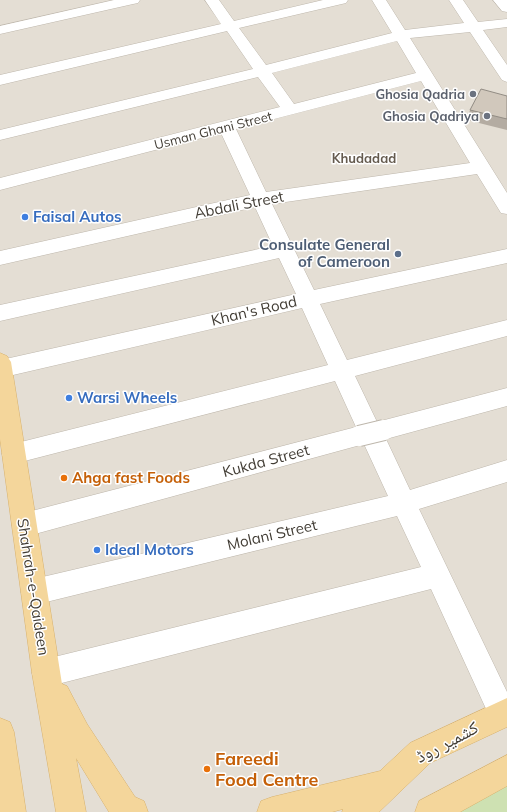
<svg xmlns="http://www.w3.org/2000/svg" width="507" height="812" viewBox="0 0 507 812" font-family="Mulish,'Noto Naskh Arabic',sans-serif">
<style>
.residential{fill:#e4ded4}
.green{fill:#cee1b2}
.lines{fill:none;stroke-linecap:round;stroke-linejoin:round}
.minor-casing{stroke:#beb7ac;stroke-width:1}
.major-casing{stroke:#d7b16d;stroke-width:1}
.minor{fill:#fff;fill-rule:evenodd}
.major{fill:#f4d69b;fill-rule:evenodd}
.minor-bridge-casing{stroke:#beb7ac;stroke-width:22;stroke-linecap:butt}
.minor-bridge{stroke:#fff;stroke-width:20}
.wall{fill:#b4aca2}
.building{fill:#d1c8bc;stroke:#928c84}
.worship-dot{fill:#6b7280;stroke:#fff;stroke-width:1.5}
.shop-dot{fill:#3f7fe0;stroke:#fff;stroke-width:1.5}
.service-dot{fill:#5c6f8a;stroke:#fff;stroke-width:1.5}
.food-dot{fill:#e8710a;stroke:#fff;stroke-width:1.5}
.labels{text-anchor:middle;stroke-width:3;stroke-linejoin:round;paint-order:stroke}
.far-worship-label{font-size:13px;font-weight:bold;fill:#5b616d;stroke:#fff;text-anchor:end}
.far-street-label{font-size:13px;fill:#423d35;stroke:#fff}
.far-neighbourhood-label{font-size:13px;font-weight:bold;fill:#645a4e;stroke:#fff}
.street-label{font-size:15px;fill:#423d35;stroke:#fff}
.shop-label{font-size:15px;font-weight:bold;fill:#366cbe;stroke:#fff;text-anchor:start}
.service-label{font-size:15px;font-weight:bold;fill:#4e5e75;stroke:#fff;text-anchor:end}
.food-label{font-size:15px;font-weight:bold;fill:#c56008;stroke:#fff;text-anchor:start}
.near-street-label{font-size:18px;fill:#423d35;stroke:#fff}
.near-food-label{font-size:18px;font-weight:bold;fill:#c56008;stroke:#fff;text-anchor:start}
</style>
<rect width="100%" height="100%" fill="#f1ede5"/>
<!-- residential -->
<path class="residential" d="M0 0H507V812H0Z"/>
<!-- green -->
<path class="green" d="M507 770V812H456Z"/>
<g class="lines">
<defs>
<path id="minor" d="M114 0H140L138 3 133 4 0 34V26Z
M205 0H219L234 21 323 0H348L346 3 239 28 266 65 392 33 372 0H386L405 30 464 23 449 0H463L478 22 507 19V27L483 30 507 65V82L502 80 470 32 410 38 507 193V214L501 213 477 174 272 204 314 290 507 249V263L320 304 347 360 507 320V336L355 376 377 422 507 388V406L386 439 410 490 507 460V482L419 509 507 692V726L503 728 493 724 431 589 46 687 36 683 32 673 36 663 46 659 421 567 397 516 34 605 25 601 21 592 25 583 34 579 388 496 364 444 24 537 15 533 12 525 15 517 24 513 356 427 335 381 13 464 5 461 2 454 5 447 13 444 328 365 302 308 0 378 1 360 296 294 279 258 0 321V305L273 246 255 207 0 265V251L250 195 221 133 0 190V178L280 107 258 77 0 140V130L253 69 227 31 0 85V75L221 24ZM397 41 416 73 294 104 272 73ZM421 81 470 163 266 192 236 129Z
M493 0H507V12L502 11Z"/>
<path id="major" d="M0 353 7 356 11 362 62 684 67 686 87 724 135 797 144 801 148 812H109L76 758 86 812H56L32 673 0 439Z
M507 698V727L430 763 379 812H342L343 809 332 812H257L261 801 272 797 380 771 410 743Z
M0 718 10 722 14 732 26 812H0Z
M507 755V786L460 812H415L419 801Z"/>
</defs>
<!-- minor casing -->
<use href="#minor" class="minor-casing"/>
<!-- major casing -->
<use href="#major" class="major-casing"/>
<!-- minor -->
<use href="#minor" class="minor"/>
<!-- major -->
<use href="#major" class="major"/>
<defs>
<path id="minor-bridge" d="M359 436 384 430"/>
</defs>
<!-- minor-bridge casing -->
<use href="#minor-bridge" class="minor-bridge-casing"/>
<!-- minor-bridge -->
<use href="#minor-bridge" class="minor-bridge"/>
</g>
<!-- wall -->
<path class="wall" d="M507 96V130L467 120 470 110Z"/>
<!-- building -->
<path class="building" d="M481 89 507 96V119L470 110Z"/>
<!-- markers -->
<g class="worship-dot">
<circle cx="473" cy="94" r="4"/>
<circle cx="487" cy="116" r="4"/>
</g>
<g class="shop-dot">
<circle cx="25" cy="217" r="4"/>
<circle cx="69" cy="398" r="4"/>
<circle cx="97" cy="550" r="4"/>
</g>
<circle class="service-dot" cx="398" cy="254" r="4"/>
<g class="food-dot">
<circle cx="64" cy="478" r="4"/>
<circle cx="207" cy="769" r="4"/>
</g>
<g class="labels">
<!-- far-worship labels -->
<g class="far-worship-label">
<text x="465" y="99">Ghosia Qadria</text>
<text x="479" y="121">Ghosia Qadriya</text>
</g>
<!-- far-street labels -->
<g class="far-street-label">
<text transform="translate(213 130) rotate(-14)" y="5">Usman Ghani Street</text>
</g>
<!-- far-neighbourhood labels -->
<g class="far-neighbourhood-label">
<text x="364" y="163">Khudadad</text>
</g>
<!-- street labels -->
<g class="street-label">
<text transform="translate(239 205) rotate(-11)" y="5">Abdali Street</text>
<text transform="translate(254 311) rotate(-13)" y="5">Khan's Road</text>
<text transform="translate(266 461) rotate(-15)" y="5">Kukda Street</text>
<text transform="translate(272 535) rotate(-13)" y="5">Molani Street</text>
<text transform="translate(33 587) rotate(81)" y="5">Shahrah-e-Qaideen</text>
</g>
<!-- shop labels -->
<g class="shop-label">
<text x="33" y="222">Faisal Autos</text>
<text x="77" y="403">Warsi Wheels</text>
<text x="105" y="555">Ideal Motors</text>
</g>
<!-- service labels -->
<g class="service-label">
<text x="390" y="250">Consulate General<tspan x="390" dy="17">of Cameroon</tspan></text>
</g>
<!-- food labels -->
<g class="food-label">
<text x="72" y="483">Ahga fast Foods</text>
</g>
<!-- near-street labels -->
<g class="near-street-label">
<text transform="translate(447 742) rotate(-28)" y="6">کشمیر روڈ</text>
</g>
<!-- near-food labels -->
<g class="near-food-label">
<text x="215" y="765">Fareedi<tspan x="215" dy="21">Food Centre</tspan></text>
</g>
</g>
</svg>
